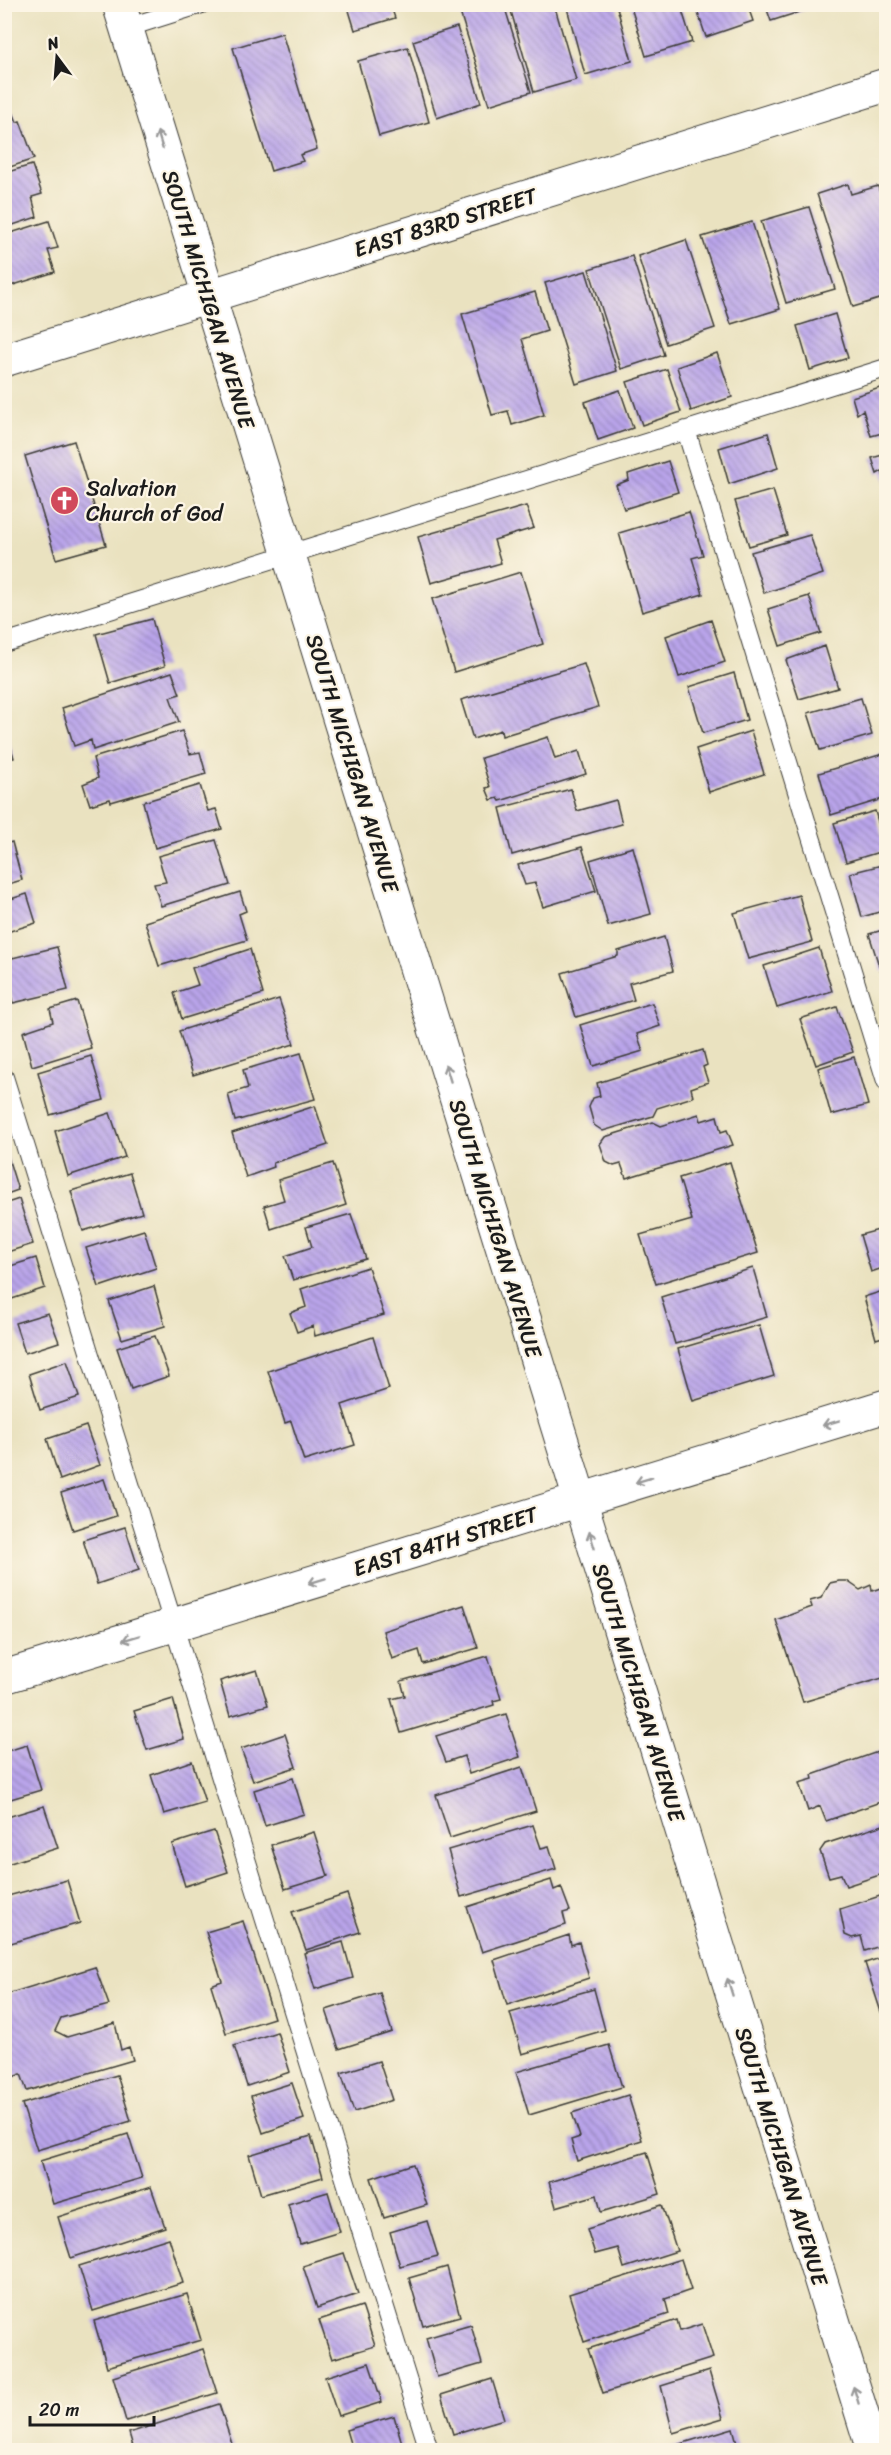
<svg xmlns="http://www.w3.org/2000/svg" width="891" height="2455" viewBox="0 0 891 2455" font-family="Sriracha,sans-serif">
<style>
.building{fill:url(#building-back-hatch)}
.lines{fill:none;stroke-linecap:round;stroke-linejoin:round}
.service-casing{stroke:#3b3a35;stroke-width:20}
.minor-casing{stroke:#3b3a35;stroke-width:35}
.tertiary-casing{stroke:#3b3a35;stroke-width:35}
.service{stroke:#fff;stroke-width:18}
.minor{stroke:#fff;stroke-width:33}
.tertiary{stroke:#fff;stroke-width:33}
.oneway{stroke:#999}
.labels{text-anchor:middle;stroke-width:4.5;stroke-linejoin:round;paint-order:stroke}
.street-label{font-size:22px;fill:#1c1c1c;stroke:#fcf5e5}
.poi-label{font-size:22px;fill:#1c1c1c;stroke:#fcf5e5;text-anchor:start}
</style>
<defs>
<pattern id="building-back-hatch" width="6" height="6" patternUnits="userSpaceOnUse" patternTransform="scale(1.5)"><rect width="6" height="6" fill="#b9a4ea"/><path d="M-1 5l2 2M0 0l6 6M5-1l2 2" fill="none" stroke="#9685bd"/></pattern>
</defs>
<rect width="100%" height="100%" fill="#fcf5e5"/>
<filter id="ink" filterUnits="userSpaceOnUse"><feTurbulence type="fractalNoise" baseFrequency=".0167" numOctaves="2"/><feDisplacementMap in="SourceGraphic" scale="12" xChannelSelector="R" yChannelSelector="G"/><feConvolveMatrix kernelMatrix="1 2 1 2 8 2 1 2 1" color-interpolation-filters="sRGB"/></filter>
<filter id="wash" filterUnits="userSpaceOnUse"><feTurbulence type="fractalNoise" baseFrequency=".008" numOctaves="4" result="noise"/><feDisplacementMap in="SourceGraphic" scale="24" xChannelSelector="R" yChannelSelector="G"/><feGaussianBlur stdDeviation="1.35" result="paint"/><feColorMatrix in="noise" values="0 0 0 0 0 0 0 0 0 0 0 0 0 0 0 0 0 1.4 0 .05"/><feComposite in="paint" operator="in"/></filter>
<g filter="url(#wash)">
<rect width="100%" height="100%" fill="#eae2c0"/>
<g id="blocks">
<!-- building -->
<path class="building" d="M347 4H390L395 18 355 30Z
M509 4H554L576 80 534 92Z
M566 4H616L632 61 585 75Z
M630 4H680L692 42 646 56Z
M695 4H747L753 21 706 37Z
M765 4H821V5L771 21Z
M463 5H504L531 92 489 105 458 6Z
M457 27 481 103 437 118 413 41Z
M282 33 317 149 300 155 303 161 271 171 233 48Z
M408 47 429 122 379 136 358 61Z
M13 112 17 122 20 121 34 159 4 169V115Z
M32 165 42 194 32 197 37 217 4 228V173Z
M848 184 851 194 878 186 886 214V297L853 307 817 194Z
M809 207 835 289 786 303 761 221Z
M49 221 58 248 48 250 55 272 4 288V235Z
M752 222 780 309 731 324 702 237Z
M686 240 715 328 666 344 638 256Z
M632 256 664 355 621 369 589 269Z
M586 271 617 371 576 384 545 283Z
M535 292 547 331 522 339 544 415 512 425 508 411 492 415 462 314Z
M835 314 848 358 810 370 797 326Z
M717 353 732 397 691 411 677 367Z
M667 369 681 412 642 425 627 382Z
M886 386V432L871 436 863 410 857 414 852 397Z
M620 390 633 428 598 440 585 402Z
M768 433 778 468 729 484 719 448Z
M74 441 106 545 56 559 25 456Z
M886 454V483L882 471 877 474 872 458Z
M668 461 678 492 624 509 616 485 629 480 628 474Z
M773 490 787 535 749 546 735 501Z
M526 506 534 528 494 540 501 563 431 583 418 537Z
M689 512 703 555 692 558 703 594 642 612 619 533Z
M810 535 823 574 764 593 751 552Z
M521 572 543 644 454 672 432 599Z
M809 596 821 633 780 646 768 609Z
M152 619 165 666 110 683 96 634Z
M711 620 725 662 679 677 666 636Z
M825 646 838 688 799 699 786 660Z
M584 664 598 707 502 736 501 730 473 739 461 700Z
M172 672 180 694 170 697 179 722 93 750 91 740 74 746 62 708Z
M734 673 747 720 703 733 689 687Z
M861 698 872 735 820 750 808 713Z
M182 731 190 754 200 752 206 774 111 802 110 799 90 805 83 784 98 778 93 758Z
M751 731 764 774 709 792 696 749Z
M7 734 14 758 4 760V735Z
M548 737 555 759 579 751 586 774 500 801 498 798 491 800 486 788 490 787 481 758Z
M886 753V798L831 815 819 773Z
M200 785 208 811 216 809 222 829 155 848 143 802Z
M571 789 577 811 616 800 622 824 512 855 500 808Z
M875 811 886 850 846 862 834 823Z
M216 840 230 885 161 906 154 884 166 882 158 856Z
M12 842 22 880 5 885V844Z
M582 847 596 891 543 907 535 883 525 885 518 865Z
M633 847 651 914 608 926 590 860Z
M886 864V910L862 917 850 873Z
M240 892 246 911 239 914 247 940 159 966 145 922Z
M27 894 36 923 4 933V901Z
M799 895 812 942 748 959 734 913Z
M886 929V970L881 972 869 934Z
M664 937 673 971 629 983 634 1000 576 1017 562 973 618 956V951Z
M57 947 68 990 13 1003 4 971V960Z
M819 948 832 991 777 1008 764 966Z
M250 949 263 994 182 1019 174 993 198 985 192 968Z
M279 999 294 1044 193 1075 179 1031Z
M77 1001 91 1048 32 1066 23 1032 53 1022 50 1009Z
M652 1003 660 1026 637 1034 643 1051 593 1066 580 1025Z
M837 1007 853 1052 816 1065 800 1019Z
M703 1050 707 1065 703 1067 708 1082 691 1088 693 1097 657 1108 653 1116 603 1131 594 1125 589 1107 593 1098 600 1096 597 1083Z
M301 1053 315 1099 235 1121 228 1094 248 1088 243 1070Z
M91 1056 104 1100 50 1115 38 1072Z
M854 1057 868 1105 831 1115 818 1068Z
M315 1106 328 1145 273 1163 274 1167 246 1177 232 1133Z
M110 1113 125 1157 68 1176 55 1131Z
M699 1114 701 1121 717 1116 721 1132 727 1130 733 1145 626 1178 621 1164 614 1166 606 1162 600 1144 605 1137 653 1122 661 1126Z
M5 1148 18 1190 4 1195V1149Z
M730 1162 758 1253 656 1284 640 1235 692 1220 679 1178Z
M333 1163 346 1205 271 1229 264 1206 284 1200 278 1180Z
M130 1173 142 1213 83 1231 71 1191Z
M19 1199 33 1244 4 1253V1204Z
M351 1214 366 1259 293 1280 285 1256 312 1247 306 1227Z
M886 1228V1267L871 1272 860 1235Z
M144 1230 156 1268 99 1287 86 1248Z
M36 1258 45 1288 6 1301 4 1268Z
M368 1267 384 1315 315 1336 313 1326 297 1332 290 1313 306 1307 301 1289Z
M753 1268 767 1317 675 1344 661 1297Z
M154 1286 165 1326 122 1339 109 1301Z
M886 1290V1336L876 1339 864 1297Z
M48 1313 59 1342 25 1353 15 1323Z
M759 1325 774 1376 693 1401 678 1349Z
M155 1336 169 1376 131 1389 117 1348Z
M373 1337 389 1389 342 1405 355 1445 304 1461 291 1421 285 1423 268 1371Z
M67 1361 79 1397 40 1410 29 1374Z
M86 1426 100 1465 60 1480 47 1439Z
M104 1479 116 1516 73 1530 61 1493Z
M125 1527 139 1570 97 1584 83 1540Z
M839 1581H847L860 1590 871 1585 872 1591 886 1586V1677L803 1702 776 1620 812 1607 810 1601 821 1598 830 1583Z
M464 1605 478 1648 423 1664 419 1650 392 1659 383 1631Z
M488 1656 501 1699 493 1701 494 1705 401 1733 391 1699 405 1696 401 1681Z
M257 1670 268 1705 230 1716 220 1681Z
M173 1699 184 1739 147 1750 134 1711Z
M506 1714 520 1757 469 1774 464 1756 446 1762 436 1736Z
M285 1734 296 1767 253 1781 241 1749Z
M27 1745 41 1790 4 1801V1752Z
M886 1749V1800L826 1821 820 1806 808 1811 799 1783 813 1779 812 1775Z
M192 1761 205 1802 164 1814 151 1775Z
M522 1767 536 1811 450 1838 436 1795Z
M293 1778 304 1814 265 1826 254 1790Z
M44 1806 58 1848 4 1865V1818Z
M886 1824V1873L846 1886 841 1874 829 1877 820 1851 825 1844Z
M533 1825 541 1848 549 1846 556 1869 461 1897 448 1850Z
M214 1831 228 1872 185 1886 172 1844Z
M314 1832 328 1876 285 1889 271 1845Z
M67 1880 80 1923 4 1945V1897Z
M551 1880 554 1890 561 1887 570 1911 563 1913 566 1925 482 1952 467 1907Z
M347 1894 360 1932 306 1950 292 1912Z
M886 1894V1944L865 1951 861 1936 852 1938 845 1935 840 1909Z
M243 1921 274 2018 226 2033 211 1985 222 1981 206 1932Z
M569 1935 571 1945 579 1942 589 1978 507 2005 494 1960Z
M343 1942 353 1978 315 1989 304 1953Z
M886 1956V2010L881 2012 865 1963Z
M95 1967 109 2005 61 2018 55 2031 67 2037 115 2023 121 2050 129 2047 133 2060 27 2091 21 2074 10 2078 4 2060V2053L12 2050 8 2040 4 2041V1995Z
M594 1989 605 2030 522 2054 510 2013Z
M380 1993 392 2032 339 2049 326 2010Z
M277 2032 290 2072 247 2086 234 2046Z
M609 2045 622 2087 529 2115 516 2072Z
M379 2061 392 2100 354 2112 341 2073Z
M117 2075 131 2121 37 2150 22 2104Z
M292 2083 304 2119 263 2133 251 2096Z
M628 2095 642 2140 577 2161 571 2140 580 2137 572 2113Z
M128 2134 142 2178 53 2204 40 2161Z
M311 2136 323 2177 261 2195 249 2155Z
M647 2152 660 2194 601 2212 597 2195 556 2207 549 2182Z
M413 2164 427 2205 384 2218 371 2178Z
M151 2187 165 2227 71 2258 58 2217Z
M328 2192 340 2232 300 2244 288 2204Z
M662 2205 677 2251 624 2268 618 2248 595 2254 587 2229Z
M427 2221 438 2256 400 2266 390 2232Z
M169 2238 183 2283 93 2311 79 2266Z
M344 2253 358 2294 317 2308 303 2266Z
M681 2259 691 2290 665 2299 669 2314 584 2342 569 2294Z
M447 2267 460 2316 423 2326 409 2278Z
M187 2294 201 2340 107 2367 94 2321Z
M362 2306 375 2346 332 2359 319 2320Z
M677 2320 680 2331 702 2324 713 2358 603 2393 588 2349Z
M471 2325 482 2364 437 2377 426 2338Z
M203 2349 217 2393 126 2421 113 2377Z
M369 2363 382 2402 338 2416 325 2377Z
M709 2371 723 2418 673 2433 661 2386Z
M492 2379 504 2419 453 2434 441 2395Z
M219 2404 233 2447 222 2450H134L129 2433Z
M394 2416 404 2450H352L346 2430Z
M733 2428 739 2450H660Z"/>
</g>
</g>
<g filter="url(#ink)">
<use href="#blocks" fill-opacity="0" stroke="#3b3a35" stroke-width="1.5"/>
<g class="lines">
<defs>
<path id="service" d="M126 28 202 4
M686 430 886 1081
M4 643 886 368
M4 1077 429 2450"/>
<path id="minor" d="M119 4 873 2450
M4 1677 886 1406"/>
<path id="tertiary" d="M4 360 886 85"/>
</defs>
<!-- service casing -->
<use href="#service" class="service-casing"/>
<!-- minor casing -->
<use href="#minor" class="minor-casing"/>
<!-- tertiary casing -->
<use href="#tertiary" class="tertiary-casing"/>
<!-- service -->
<use href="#service" class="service"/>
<!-- minor -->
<use href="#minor" class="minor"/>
<!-- tertiary -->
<use href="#tertiary" class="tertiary"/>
</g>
<!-- one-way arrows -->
<defs><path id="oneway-shaft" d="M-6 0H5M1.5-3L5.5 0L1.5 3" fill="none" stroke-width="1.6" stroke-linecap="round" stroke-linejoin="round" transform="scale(1.5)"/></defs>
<g class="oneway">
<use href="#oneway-shaft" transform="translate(160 140) rotate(-107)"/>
<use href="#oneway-shaft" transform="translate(448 1073) rotate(-107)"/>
<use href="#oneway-shaft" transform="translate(831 1423) rotate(163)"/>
<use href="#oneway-shaft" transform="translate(644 1480) rotate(163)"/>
<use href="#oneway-shaft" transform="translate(592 1540) rotate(-107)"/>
<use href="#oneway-shaft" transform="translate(317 1581) rotate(163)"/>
<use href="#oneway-shaft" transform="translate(131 1638) rotate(163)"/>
<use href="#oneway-shaft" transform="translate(730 1987) rotate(-107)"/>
<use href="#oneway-shaft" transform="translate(856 2395) rotate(-107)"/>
</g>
</g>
<!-- icons -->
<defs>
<symbol id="church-disc" viewBox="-11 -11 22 22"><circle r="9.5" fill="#d1495b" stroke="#fcf5e5"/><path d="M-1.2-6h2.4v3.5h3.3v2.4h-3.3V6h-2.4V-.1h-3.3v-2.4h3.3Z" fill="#fff"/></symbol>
</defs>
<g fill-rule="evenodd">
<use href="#church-disc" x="48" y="484" width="33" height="33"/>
</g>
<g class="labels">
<!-- street labels -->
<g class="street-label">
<text transform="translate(445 222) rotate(-17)" y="8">EAST 83RD STREET</text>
<text transform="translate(209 299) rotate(73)" y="8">SOUTH MICHIGAN AVENUE</text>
<text transform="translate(353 763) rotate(73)" y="8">SOUTH MICHIGAN AVENUE</text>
<text transform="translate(496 1228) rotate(73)" y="8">SOUTH MICHIGAN AVENUE</text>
<text transform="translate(445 1541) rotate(-17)" y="8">EAST 84TH STREET</text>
<text transform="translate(639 1692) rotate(73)" y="8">SOUTH MICHIGAN AVENUE</text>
<text transform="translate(782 2156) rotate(73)" y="8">SOUTH MICHIGAN AVENUE</text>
</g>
<!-- poi labels -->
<g class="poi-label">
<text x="86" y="496">Salvation<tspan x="86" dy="25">Church of God</tspan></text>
</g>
</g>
<!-- margin -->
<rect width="891" height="2455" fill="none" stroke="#fcf5e5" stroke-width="24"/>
<!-- north arrow -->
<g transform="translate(57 57) rotate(344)" stroke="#fcf5e5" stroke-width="4.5" paint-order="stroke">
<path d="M0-4.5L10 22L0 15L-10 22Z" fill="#1c1c1c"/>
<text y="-9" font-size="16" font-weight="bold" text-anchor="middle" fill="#1c1c1c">N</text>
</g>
<!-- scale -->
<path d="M30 2416v9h124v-9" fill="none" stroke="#1c1c1c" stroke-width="3"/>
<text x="39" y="2416" font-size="18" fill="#1c1c1c" stroke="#fcf5e5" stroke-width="4.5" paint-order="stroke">20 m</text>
</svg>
